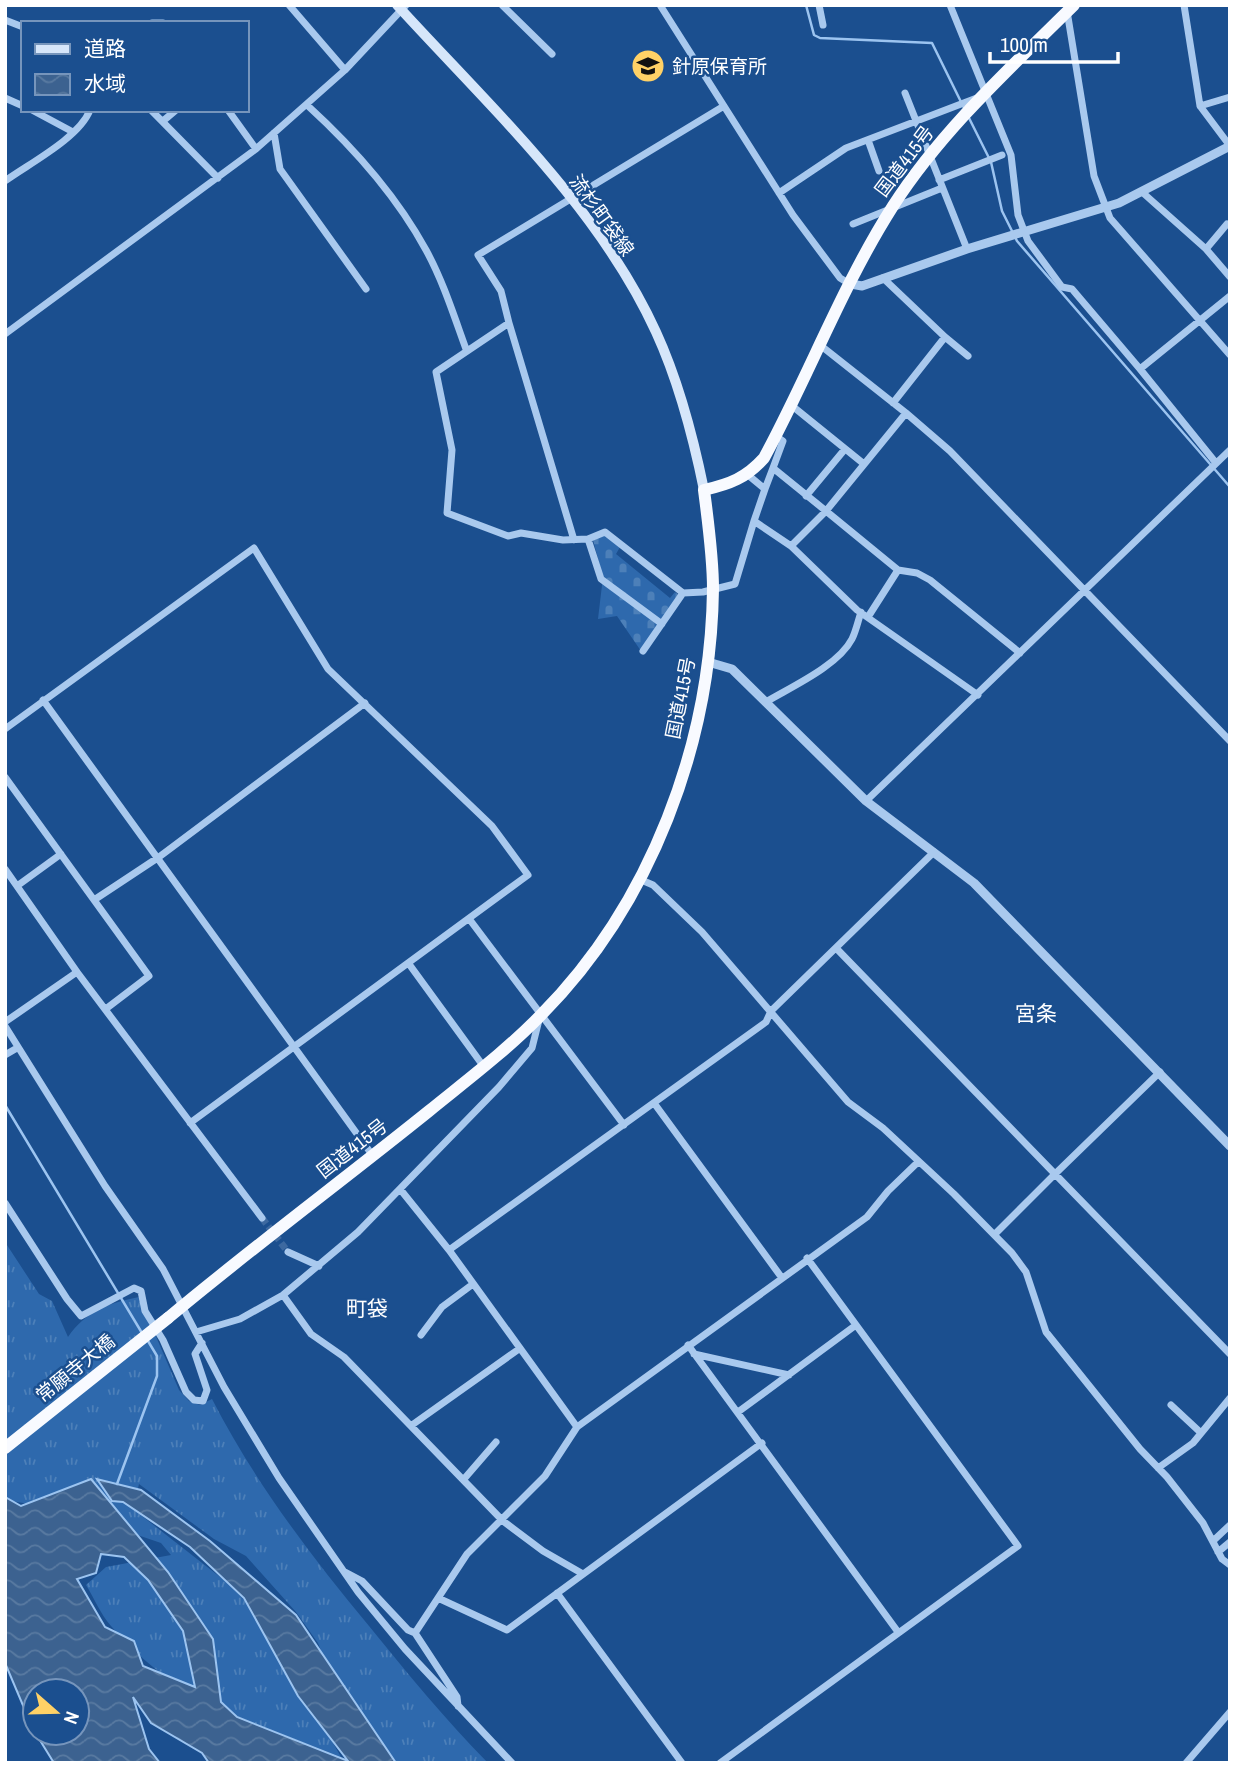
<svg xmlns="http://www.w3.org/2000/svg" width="1235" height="1768" viewBox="0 0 1235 1768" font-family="'Archivo Narrow','Noto Sans JP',sans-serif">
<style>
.grass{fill:url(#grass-tufts)}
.cemetery{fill:url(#cemetery-stones)}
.water{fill:url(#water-waves);stroke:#9cc4f0;stroke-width:2;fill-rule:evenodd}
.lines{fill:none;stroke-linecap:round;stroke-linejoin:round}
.stream{stroke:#9cc4f0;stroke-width:2.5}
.minor-tunnel{stroke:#3d69a0;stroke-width:7;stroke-dasharray:7 3.5;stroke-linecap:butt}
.minor{stroke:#a9c9ee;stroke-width:7}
.tertiary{stroke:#a9c9ee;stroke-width:9}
.secondary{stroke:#d6e6fa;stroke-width:10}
.trunk{stroke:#f8faff;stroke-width:12}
.trunk-bridge{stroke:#f8faff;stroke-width:12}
.labels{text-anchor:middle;stroke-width:5;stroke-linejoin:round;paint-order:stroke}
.poi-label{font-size:19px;fill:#fff;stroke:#1b4f8f;text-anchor:start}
.street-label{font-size:19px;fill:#fff;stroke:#1b4f8f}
.neighbourhood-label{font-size:21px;fill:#fff;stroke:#1b4f8f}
</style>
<defs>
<pattern id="grass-tufts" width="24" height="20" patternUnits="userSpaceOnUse" patternTransform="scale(1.75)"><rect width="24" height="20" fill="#2e69ad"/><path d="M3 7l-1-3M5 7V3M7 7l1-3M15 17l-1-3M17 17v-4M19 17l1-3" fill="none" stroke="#4d80b9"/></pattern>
<pattern id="cemetery-stones" width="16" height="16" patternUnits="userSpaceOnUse" patternTransform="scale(1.75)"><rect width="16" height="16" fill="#2e69ad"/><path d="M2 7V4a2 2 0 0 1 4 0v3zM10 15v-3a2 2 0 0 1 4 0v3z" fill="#4d80b9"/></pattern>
<pattern id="water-waves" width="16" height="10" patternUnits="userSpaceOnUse" patternTransform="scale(1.75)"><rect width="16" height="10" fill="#3c6290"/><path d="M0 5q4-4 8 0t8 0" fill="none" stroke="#597aa1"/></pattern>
</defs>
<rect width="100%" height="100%" fill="#1b4f8f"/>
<!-- grass -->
<path class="grass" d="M5 1242 39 1294 52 1301 68 1337C86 1311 108 1303 139 1297L179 1390 189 1401 200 1405 212 1399C254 1481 310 1555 369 1626 407 1673 445 1719 488 1763H393L344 1708 318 1643 296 1612 246 1556 214 1539 139 1484 133 1509 229 1584 261 1618 341 1757C251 1721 177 1703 111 1626 101 1615 94 1598 86 1585L106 1567 171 1555 161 1543 117 1528 48 1507 5 1500Z"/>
<!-- cemetery -->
<path class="cemetery" d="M605 535 620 547 616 554 670 598 675 592 680 596 641 651 617 616 598 619 603 577 593 540Z"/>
<!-- water -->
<path class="water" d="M91 1479 168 1572 213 1639 221 1702 237 1717 348 1761 298 1696 244 1598 190 1547 123 1502 112 1501 97 1479 141 1490 210 1541 296 1615 396 1763H209L202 1753 151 1723 133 1697 149 1749 160 1763H54L33 1729 5 1663V1497L21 1506ZM101 1554 124 1557 148 1580 183 1631 195 1687 143 1666 134 1641 105 1627 77 1579 96 1573ZM35 1691H77V1733H35Z"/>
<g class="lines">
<!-- stream -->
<path class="stream" d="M806 5 814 35 820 38 932 43 965 110
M968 116 991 162 1002 211 1017 241 1230 487
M5 1105 142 1333
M117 1484 157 1376V1356L148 1341"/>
<!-- minor-tunnel -->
<path class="minor-tunnel" d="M262 1218 288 1252"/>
<!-- minor -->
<path class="minor" d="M289 5 345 70
M502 5 552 54
M660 5 793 215 840 278 850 284
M819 5 823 25
M950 5 1011 155 1018 215 1028 241 1062 287 1072 289 1140 369 1230 296
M1184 5 1200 106 1230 146
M1067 11 1094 176 1110 218 1230 355
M5 20 23 27
M152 23H163
M905 93 967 249
M5 98 23 106
M307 105C353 147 396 195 426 250 443 281 454 316 466 349
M1200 106 1230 97
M32 110 73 132
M151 110 218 178
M228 110 256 149
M163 121 176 110
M274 133 280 169 366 289
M868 140 879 171
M939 180 1002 155
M5 181C30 163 79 138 90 110
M1142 192 1206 249
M779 193 846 148 982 96
M853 224 942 188
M1227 224 1206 249 1230 277
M883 278 945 337
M509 323 501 291 478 255 724 106
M5 334 256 149 345 70 406 5
M1140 369 1216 463
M893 403 945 337 968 356
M791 405 864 464
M906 413 950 451 1230 741
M773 468 783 441 776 436
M748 475 765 489 754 521 791 546 857 610 978 695
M765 489 773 468 826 511 906 413 820 345
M806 496 845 449
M574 540 509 323 436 372 452 450 447 513 508 536 521 533 563 540 588 539
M791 546 826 511 898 570 868 617
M898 570 917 573 930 580 1020 653
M662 624 601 579 588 539 605 532 683 593
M643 651 683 593 703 592 735 584 754 521
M43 700 373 1156
M766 702C791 687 838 666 852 639 856 631 858 621 861 612
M5 729 254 548 328 669 492 826 528 875 190 1123
M5 777 149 976 107 1008
M866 801 1230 450
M5 869 77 972 262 1218
M639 879 653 885 702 932 848 1102 883 1128 954 1194 1012 1253 1026 1272 1046 1332 1140 1449 1167 1477 1203 1523 1222 1559 1230 1565
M17 886 61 854
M94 900 159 857 365 703
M470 920 624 1125
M836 948 1055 1174 1160 1072
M409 964 484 1067
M5 1022 77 972
M5 1026 105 1186 163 1269 224 1387 279 1478 358 1592 405 1649 512 1763
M5 1055 17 1048
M654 1103 782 1278
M400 1189 449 1250 577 1427
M5 1203 67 1299 81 1316 134 1288 141 1291 145 1311 163 1340 186 1392 194 1400 203 1401 207 1390 195 1354 202 1343
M995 1234 1055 1174 1230 1354
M449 1250 766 1022 771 1011 934 852
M288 1252 319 1266
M283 1295 311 1334 344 1357 503 1521 543 1551 583 1574
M196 1332 240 1319 283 1295 358 1232 499 1087 532 1048 539 1020
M421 1335 442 1307 473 1284
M688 1345 898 1632
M694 1354 789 1375
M1171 1405 1200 1432
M738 1412 856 1325
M412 1425 519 1349
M1158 1468 1193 1443 1230 1398
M464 1479 496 1442
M1213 1541 1230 1525
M1218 1552 1230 1542
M345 1572 362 1581 408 1630 415 1633
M557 1593 682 1763
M438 1598 507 1630 762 1443
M458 1706 457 1697 415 1633 467 1554 545 1476 577 1427 867 1217 888 1191 917 1163
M720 1763 1018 1546 807 1258
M1186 1763 1230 1712"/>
<!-- tertiary -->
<path class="tertiary" d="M851 284 862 286 967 249 1119 203 1230 146
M708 662 732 669 866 801 974 883 1230 1146"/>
<!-- secondary -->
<path class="secondary" d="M397 5C489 106 599 207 656 332 679 382 693 436 704 490"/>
<!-- trunk -->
<path class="trunk" d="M168 1318C253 1247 342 1181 429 1111 467 1080 507 1050 541 1015 651 904 711 744 713 589 713 556 708 522 704 490 730 484 746 478 764 458 809 375 842 286 893 206 941 131 1010 68 1074 5"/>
<!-- trunk-bridge -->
<path class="trunk-bridge" d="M5 1448 168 1318"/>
</g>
<!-- icons -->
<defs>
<symbol id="school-disc" viewBox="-11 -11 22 22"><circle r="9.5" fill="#ffd166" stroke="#1b4f8f"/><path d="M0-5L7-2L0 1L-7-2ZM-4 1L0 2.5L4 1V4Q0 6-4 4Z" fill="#111"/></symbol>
</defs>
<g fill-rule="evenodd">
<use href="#school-disc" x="629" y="47" width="38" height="38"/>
</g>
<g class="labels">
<!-- poi labels -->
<g class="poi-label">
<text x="672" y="73">針原保育所</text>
</g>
<!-- street labels -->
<g class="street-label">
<text transform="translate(904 161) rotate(-53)" y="7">国道415号</text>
<text transform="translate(602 215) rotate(54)" y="7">流杉町袋線</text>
<text transform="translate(680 698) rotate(-79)" y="7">国道415号</text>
<text transform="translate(352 1148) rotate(-38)" y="7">国道415号</text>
<text transform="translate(75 1368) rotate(-39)" y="7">常願寺大橋</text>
</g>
<!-- neighbourhood labels -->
<g class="neighbourhood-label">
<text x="1036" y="1021">宮条</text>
<text x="367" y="1316">町袋</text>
</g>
</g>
<!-- border -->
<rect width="1235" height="1768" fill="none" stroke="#ffffff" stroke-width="14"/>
<!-- legend -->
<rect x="21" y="21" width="228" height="91" fill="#1b4f8f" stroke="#7695bc" stroke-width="2"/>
<rect x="35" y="44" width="35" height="10" fill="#d6e6fa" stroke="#7695bc" stroke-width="2"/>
<text x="84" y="56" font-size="21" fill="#ffffff">道路</text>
<rect x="35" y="74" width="35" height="21" fill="url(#water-waves)" stroke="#7695bc" stroke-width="2"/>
<text x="84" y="91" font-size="21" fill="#ffffff">水域</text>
<!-- north arrow -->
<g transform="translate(56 1712) rotate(110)"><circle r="33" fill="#1b4f8f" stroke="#7695bc" stroke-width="2"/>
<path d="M0-5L12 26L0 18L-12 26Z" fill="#ffd166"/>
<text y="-10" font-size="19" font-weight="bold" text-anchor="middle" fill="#ffffff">N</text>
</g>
<!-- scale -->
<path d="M990 52v10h128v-10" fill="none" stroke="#ffffff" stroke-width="3.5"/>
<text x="1000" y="52" font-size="21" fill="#ffffff" stroke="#1b4f8f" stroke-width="5" paint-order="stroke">100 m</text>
</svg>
